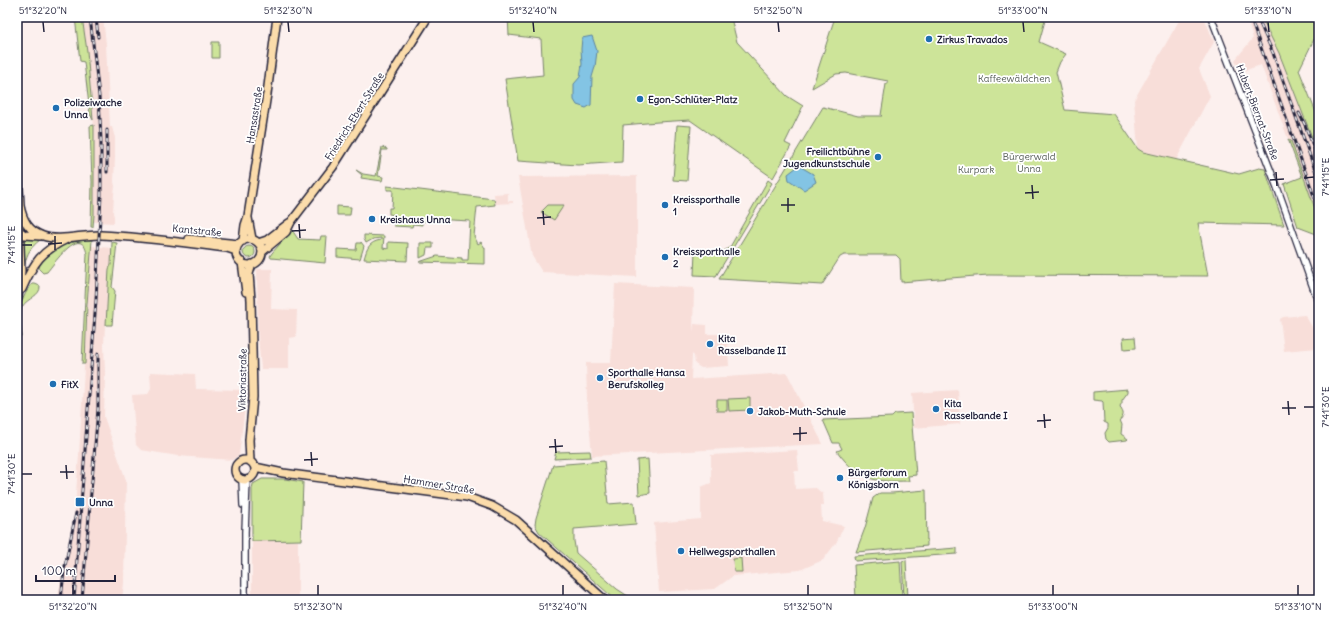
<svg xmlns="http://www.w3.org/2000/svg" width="1336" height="617" viewBox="0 0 1336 617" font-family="Delius,sans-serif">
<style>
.built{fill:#f8ded9}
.green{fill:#cde499;stroke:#78836a}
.water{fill:#83c4e4;stroke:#5c83a0}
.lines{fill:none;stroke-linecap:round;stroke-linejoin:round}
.minor-casing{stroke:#22223b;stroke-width:8}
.major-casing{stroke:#22223b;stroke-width:10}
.minor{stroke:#fff;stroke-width:5.5}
.major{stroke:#fbdcab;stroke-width:7}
.rail-casing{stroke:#22223b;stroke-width:3}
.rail{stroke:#fff;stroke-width:1.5;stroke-dasharray:4.5;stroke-linecap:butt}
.ticks{fill:none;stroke:#22223b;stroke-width:1.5}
.poi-dot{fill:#1f6fb2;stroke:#fff;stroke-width:1.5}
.labels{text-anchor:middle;stroke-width:3.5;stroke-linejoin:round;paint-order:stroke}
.poi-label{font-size:10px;font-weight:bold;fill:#22223b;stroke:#fff;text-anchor:start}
.park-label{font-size:10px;fill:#555c57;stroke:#fff}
.street-label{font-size:10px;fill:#22223b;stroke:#fff}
.neatline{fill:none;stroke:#22223b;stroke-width:1.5}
.ticks-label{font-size:10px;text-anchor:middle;fill:#22223b}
</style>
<rect width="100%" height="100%" fill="#fcf0ee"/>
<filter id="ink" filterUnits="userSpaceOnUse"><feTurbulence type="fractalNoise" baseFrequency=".025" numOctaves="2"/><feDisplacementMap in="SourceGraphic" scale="8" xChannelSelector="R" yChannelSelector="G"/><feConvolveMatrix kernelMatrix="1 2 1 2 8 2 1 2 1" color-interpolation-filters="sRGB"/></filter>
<g filter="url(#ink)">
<!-- built -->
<path class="built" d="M82 17H103L106 44 110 127H112L115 138V157L114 182 115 186 114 194 113 213 114 216V223L94 222 93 128 94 127 91 93Z
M1181 17H1204L1214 42 1199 69 1210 96 1176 160 1143 152 1138 149 1134 100Z
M1246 17H1261L1279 54 1319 155V220L1291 141 1288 139 1261 65 1240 72 1235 60 1253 38Z
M637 176V277L542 272 532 256 518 177Z
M508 193V201H513V203L495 204 494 194Z
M91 246 111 248V265L109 269 106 325H105L104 345 105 374 104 417 126 480 124 583 122 600H52V595H58L74 519 79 455Z
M257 269H272L271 309 297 310 296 337 289 338V369H261L258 337Z
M615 284 694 288 693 332 694 324 707 325V334H727L729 366 701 368 695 364 694 356 692 354 691 379 787 373 823 444 592 456 587 399 586 363H611Z
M1305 315 1315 332 1317 348 1284 351 1280 319 1283 317Z
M150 372 195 374 196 389 247 390 239 455 232 460 178 456 141 450 136 445 132 395 148 394 151 389Z
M958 390 960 424 914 428 912 393Z
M797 450 799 471H794L795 489 816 488 823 494 824 505H821L822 521 844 526 836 543 823 560 800 570 733 576 715 589 659 592 654 523 701 519V487L711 483V455Z
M252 541H298V600H252Z"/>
<!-- green -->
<path class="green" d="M75 17H82L87 51 93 120 90 114 84 62 80 61Z
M508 17H733L731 18 737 42 787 96 803 106 785 143 791 146 773 178 690 120 658 122 623 125 622 162 578 165 518 161 505 79 543 75 541 39 509 35Z
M835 17H1046L1039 42 1066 54 1060 62 1056 72 1065 110 1114 114 1138 149 1143 152 1239 174 1259 168 1265 169 1284 225 1198 223 1208 276 988 275 901 282 900 259 896 255H844L840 257 822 285 719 279 823 107 858 116H882L881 115 886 84H888V81L846 73 836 74 812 88Z
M1261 17H1307L1319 22V29L1299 70 1319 120V155L1279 53Z
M212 42H219V58H212Z
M94 125V215L93 227H91L92 182 90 126Z
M677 125 691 126 687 181 673 180Z
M1288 139 1291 141 1319 220V235L1298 227 1284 184 1302 177Z
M382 147 387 149V150H382L378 176 383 177 382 181 361 178 362 175 356 170 363 174 376 176Z
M768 180 772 183 716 276 694 275 695 251H724L730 247Z
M387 186 494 199 495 205 477 207 474 236 478 244 481 242 485 248V264L419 262 437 256 462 258V260H468L470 221 432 219V222L422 221V225L413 224 412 227 394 226V215L389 214V208H392L393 190H387Z
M548 205H564L554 220 541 212Z
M337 206 351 207 350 215H337Z
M292 230 298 239 320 240 321 236H327L325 263 271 258 270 256 272 253Z
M364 235 384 236 383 248 388 249V242L408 243 407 261 364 259C367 248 369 242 381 240V238L373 239 366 243 364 239Z
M23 236 40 240C31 247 27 253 25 264Z
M84 240H92L87 304 85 364H82L87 254C81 223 54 264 47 272L43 273 39 269 40 263C51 249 67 242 84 240Z
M112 242 117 243 112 287 115 291 112 325H106L109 269 111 265Z
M361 242 364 246 360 259 337 257V249L356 250 357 243H361Z
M420 243H433V248H427L426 255 420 258Z
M243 252a6 6 0 1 1 12 0a6 6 0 1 1-12 0Z
M32 284H35L40 286C41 296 27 298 22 307 18 316 21 327 22 336L18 337 19 375H17C17 346 12 307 32 284Z
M1135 337 1136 348 1124 349 1123 338Z
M1128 389V392L1122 400V403L1120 406C1122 413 1126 413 1120 420L1122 425 1121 434 1128 439 1127 440 1109 442 1106 439 1105 433 1108 428V424L1104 422 1103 402 1102 401 1093 400V392Z
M750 398V410L729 411 728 399Z
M717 400H727V411H717Z
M911 413 916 475 908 476 909 481C873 482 859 481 837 451L842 449 839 443H833L823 420 892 417 895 414Z
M590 451 591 457 554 459 556 452Z
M648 459 650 493 639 495 637 460Z
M604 461 608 504 634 502 636 524 574 529V541L576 553 617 589 634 600H618L610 595 539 532 535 525 536 518 553 465Z
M262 479H285L303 482 301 540 252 541V489L253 484Z
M926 490 927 546 856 552 865 528 873 498 880 493H892Z
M957 548V554L855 561 854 556Z
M741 558 742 572H734L733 559Z
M906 560 908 598H904L902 561Z
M900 561 902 596 856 599 854 565Z"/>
<!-- water -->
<path class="water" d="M592 36 597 51 595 67 592 77 591 105 586 108 577 105 574 100V84L580 77 582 64 581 49 582 38Z
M797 167H801L813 174 816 182 804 190 789 180 788 174Z"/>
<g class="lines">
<defs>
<path id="minor" d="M1211 17 1277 187 1319 304
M242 479 243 505
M245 600V532L247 479"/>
<path id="major" d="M17 148 20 206 19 224 21 271 18 298
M20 206C23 221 29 231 43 236 59 242 84 234 101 235 144 237 185 243 227 248L236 251
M248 218 252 239
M19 231 25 235 40 236
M189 239 239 244
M236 252a13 13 0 1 1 26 0a13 13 0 1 1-26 0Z
M243 241 245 225 248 216 267 94 277 17
M258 243 267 240 289 223
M262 252 286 232 291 222 333 167 428 17
M242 262 246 292
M22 289C34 262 41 251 69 238
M235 470a10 10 0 1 1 20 0a10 10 0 1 1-20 0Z
M250 461 249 440 253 397 251 300 249 274 252 264
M255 467 283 473 467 497 492 506 516 520 605 600"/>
</defs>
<!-- minor casing -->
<use href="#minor" class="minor-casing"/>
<!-- major casing -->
<use href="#major" class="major-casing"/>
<!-- minor -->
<use href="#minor" class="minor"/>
<!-- major -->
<use href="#major" class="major"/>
<defs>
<path id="rail" d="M96 17 98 37
M1250 17 1319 210
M1257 17 1273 53 1319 181
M1299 113 1305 125 1319 161
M107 130V172
M61 600 64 571 76 513
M74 600 96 300 101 195V140L99 96 90 17
M82 600 98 409V354"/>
</defs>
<!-- rail casing -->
<use href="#rail" class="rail-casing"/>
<!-- rail -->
<use href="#rail" class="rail"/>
</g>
</g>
<!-- ticks -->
<path class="ticks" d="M43 22 44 32M288 22 289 32M533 22 534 32M778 22 779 32M1023 22 1024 32M1268 22 1269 32M1276 172 1277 186M1304 178 1314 177M1270 180 1284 179M1032 185 1033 199M1025 193 1039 192M788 198V212M781 205H795M543 211 544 225M537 218 551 217M299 224 300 238M292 231 306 230M55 236V250M48 244 62 243M22 245H32M1288 401 1289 415M1304 407H1314M1282 408H1296M1044 414 1045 428M1037 421 1051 420M800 427V441M793 434 807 433M555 439 556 453M549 447 563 446M311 452 312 466M304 460 318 459M66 465 67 479M60 472H74M22 474H32M73 585V595M318 585V595M563 585V595M808 585V595M1053 585V595M1298 585V595"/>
<!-- markers -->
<g class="poi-dot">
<circle cx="929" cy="39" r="4"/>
<circle cx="640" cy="99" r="4"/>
<circle cx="56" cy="108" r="4"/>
<circle cx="878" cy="157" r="4"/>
<circle cx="665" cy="205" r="4"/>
<circle cx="372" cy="219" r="4"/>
<circle cx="665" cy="257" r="4"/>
<circle cx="710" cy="344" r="4"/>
<circle cx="600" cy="378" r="4"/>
<circle cx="53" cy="384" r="4"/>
<circle cx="936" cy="409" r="4"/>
<circle cx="750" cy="411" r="4"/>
<circle cx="840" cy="478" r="4"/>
<rect x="75" y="497" width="10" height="10" rx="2"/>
<circle cx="681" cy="551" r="4"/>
</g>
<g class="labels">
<!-- poi labels -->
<g class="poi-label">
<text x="937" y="43">Zirkus Travados</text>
<text x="648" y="103">Egon-Schlüter-Platz</text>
<text x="64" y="106">Polizeiwache<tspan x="64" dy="12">Unna</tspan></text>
<text x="870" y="155" text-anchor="end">Freilichtbühne<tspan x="870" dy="12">Jugendkunstschule</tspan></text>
<text x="673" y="203">Kreissporthalle<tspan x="673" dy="12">1</tspan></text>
<text x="380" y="223">Kreishaus Unna</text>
<text x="673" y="255">Kreissporthalle<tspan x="673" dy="12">2</tspan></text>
<text x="718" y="342">Kita<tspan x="718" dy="12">Rasselbande II</tspan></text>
<text x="608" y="376">Sporthalle Hansa<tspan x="608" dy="12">Berufskolleg</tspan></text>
<text x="61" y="388">FitX</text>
<text x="944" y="407">Kita<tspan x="944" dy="12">Rasselbande I</tspan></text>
<text x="758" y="415">Jakob-Muth-Schule</text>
<text x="848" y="476">Bürgerforum<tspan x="848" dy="12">Königsborn</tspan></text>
<text x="89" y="506">Unna</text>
<text x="689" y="555">Hellwegsporthallen</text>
</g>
<!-- park labels -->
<g class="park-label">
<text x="1014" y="82">Kaffeewäldchen</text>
<text x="1029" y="160">Bürgerwald<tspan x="1029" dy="12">Unna</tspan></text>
<text x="976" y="173">Kurpark</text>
</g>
<!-- street labels -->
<g class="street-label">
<text transform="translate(1258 112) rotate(69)" y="4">Hubert-Biernat-Straße</text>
<text transform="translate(254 115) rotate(-81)" y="4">Hansastraße</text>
<text transform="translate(354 116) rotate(-58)" y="4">Friedrich-Ebert-Straße</text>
<text transform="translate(197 230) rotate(5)" y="4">Kantstraße</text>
<text transform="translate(242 380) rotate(-89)" y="4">Viktoriastraße</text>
<text transform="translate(439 484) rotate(9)" y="4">Hammer Straße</text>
</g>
</g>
<!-- margin -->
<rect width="1336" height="617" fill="none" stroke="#fff" stroke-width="44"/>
<!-- scale -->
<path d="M36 575v6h79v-6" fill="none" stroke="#22223b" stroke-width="2"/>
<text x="42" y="575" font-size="12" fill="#22223b" stroke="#ffffff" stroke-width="3" paint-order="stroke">100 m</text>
<rect x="22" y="22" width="1292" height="573" class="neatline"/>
<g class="ticks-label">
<text x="43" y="14">51°32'20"N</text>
<text x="288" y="14">51°32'30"N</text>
<text x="533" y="14">51°32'40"N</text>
<text x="778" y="14">51°32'50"N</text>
<text x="1023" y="14">51°33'00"N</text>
<text x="1268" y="14">51°33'10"N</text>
<text transform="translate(1325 177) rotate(-90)" y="4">7°41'15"E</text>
<text transform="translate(11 245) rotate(-90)" y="4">7°41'15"E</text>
<text transform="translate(1325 407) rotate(-90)" y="4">7°41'30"E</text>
<text transform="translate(11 474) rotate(-90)" y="4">7°41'30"E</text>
<text x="73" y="610">51°32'20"N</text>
<text x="318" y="610">51°32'30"N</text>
<text x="563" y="610">51°32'40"N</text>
<text x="808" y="610">51°32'50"N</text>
<text x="1053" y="610">51°33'00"N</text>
<text x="1298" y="610">51°33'10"N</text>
</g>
</svg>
